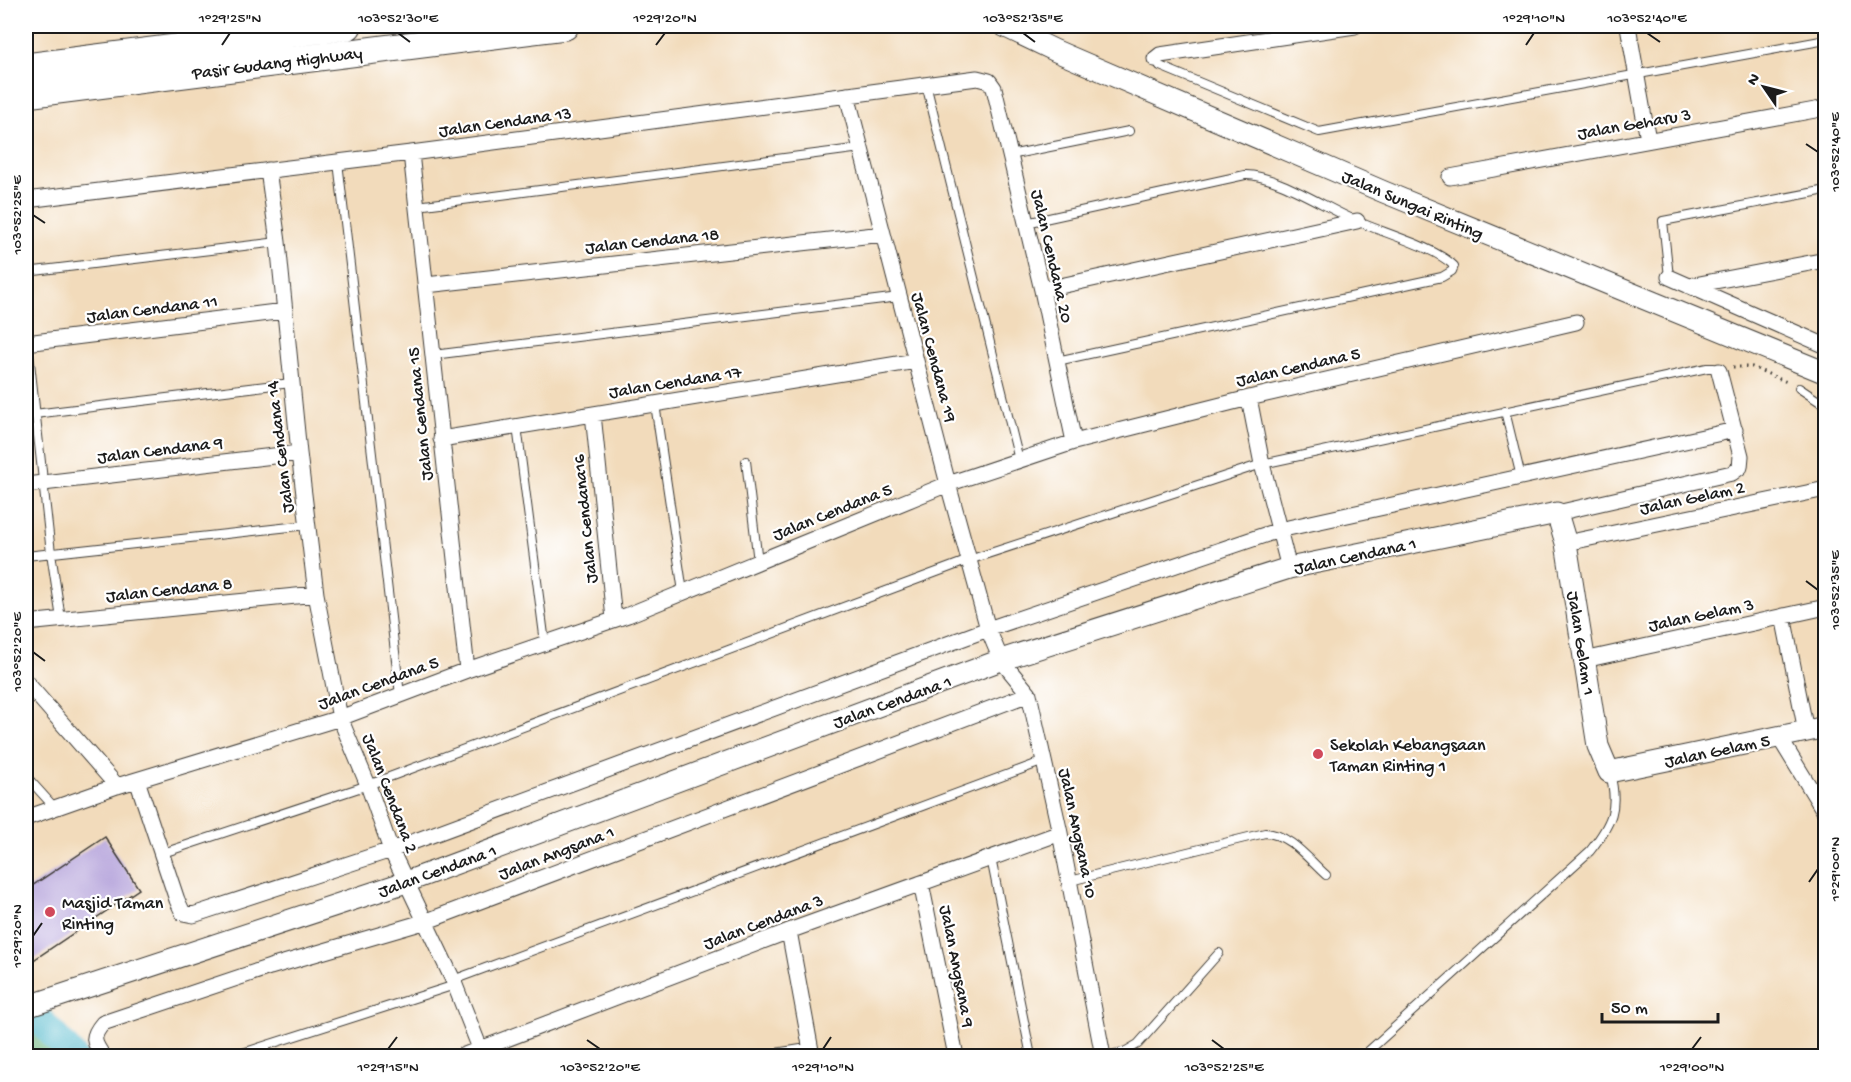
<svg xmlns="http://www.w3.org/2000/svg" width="1851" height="1082" viewBox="0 0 1851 1082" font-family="'Gochi Hand',sans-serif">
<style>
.forest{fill:#6db67e;stroke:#44694d;stroke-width:1.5}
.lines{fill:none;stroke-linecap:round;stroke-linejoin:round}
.river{stroke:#4bb6c9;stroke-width:28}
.building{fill:#b6a4db}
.lane-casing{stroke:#3c3934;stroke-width:10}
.street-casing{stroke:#3c3934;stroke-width:17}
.secondary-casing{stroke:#3c3934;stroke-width:23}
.highway-casing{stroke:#3c3934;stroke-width:29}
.path{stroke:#3c3934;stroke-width:3;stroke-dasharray:1.5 4.5;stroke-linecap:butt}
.lane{stroke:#fff;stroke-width:8}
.street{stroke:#fff;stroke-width:15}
.secondary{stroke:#fff;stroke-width:21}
.highway{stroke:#fff;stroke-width:27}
.ticks{fill:none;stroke:#1c1c1c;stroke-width:2}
.poi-dot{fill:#d1495b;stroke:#fff;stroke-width:2}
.labels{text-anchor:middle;stroke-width:4.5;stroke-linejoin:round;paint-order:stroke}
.street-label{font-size:18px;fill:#1c1c1c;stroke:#fff}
.poi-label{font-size:18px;fill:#1c1c1c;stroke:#fff;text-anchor:start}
.neatline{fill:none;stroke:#1c1c1c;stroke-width:2}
.ticks-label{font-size:15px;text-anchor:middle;fill:#1c1c1c}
</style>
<rect width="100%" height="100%" fill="#fff"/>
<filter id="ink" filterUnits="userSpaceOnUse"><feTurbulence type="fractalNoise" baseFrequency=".0167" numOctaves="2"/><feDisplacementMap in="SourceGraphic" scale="12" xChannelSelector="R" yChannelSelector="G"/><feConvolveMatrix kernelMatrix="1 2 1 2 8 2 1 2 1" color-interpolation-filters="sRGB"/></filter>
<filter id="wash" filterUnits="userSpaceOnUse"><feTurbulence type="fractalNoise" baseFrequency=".008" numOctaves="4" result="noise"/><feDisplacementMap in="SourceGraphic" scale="24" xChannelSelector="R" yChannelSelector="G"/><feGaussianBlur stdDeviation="1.35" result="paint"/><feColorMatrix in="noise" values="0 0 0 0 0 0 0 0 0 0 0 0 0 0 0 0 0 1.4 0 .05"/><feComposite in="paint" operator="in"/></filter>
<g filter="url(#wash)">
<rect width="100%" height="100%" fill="#f2dbbb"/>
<!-- forest -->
<path class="forest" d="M55 1018 90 1056H26V1029Z"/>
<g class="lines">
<!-- river -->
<path class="river" d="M26 1005 73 1056"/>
</g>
<g id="blocks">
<!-- building -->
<path class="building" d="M105 837 139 889 26 965V890Z"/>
</g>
</g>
<g filter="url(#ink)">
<use href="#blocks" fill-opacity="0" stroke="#3c3934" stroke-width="1.5"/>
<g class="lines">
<defs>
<path id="lane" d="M1155 59 1160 66 1319 132 1826 40
M926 84 1019 460
M1010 155 1129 131
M338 162 400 695
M417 206 861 148
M1026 223 1245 175C1275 174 1329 210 1359 222 1384 233 1437 248 1454 266L1452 271 1442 277 1057 361
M26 272 278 242
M1669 277 1663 221 1826 190
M26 326 51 553 61 619
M433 355 899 297
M1799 388 1826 406
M655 404 683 592
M1505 411 1521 477
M26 415 291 383
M517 426 545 643
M746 461 758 562
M26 556 308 525
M26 776 55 808
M163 853 368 785 969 560 1262 464 1707 368H1714L1719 371
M991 858 1031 1056
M1070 881 1265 833C1290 834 1308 859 1326 875
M453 980 1044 761
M233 1056 455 985
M1107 1056 1126 1051 1138 1044 1219 953
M1363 1056 1590 851C1612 823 1619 808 1610 773"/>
<path id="street" d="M1628 26 1648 140
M1155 59 1160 55 1355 26
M847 95 948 484 988 629 1001 660 1029 694 1060 833 1103 1056
M411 153 467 670
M268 170 278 242 299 453 316 594 340 718 368 785 391 850 453 980 483 1056
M1450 177 1826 108
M26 200 411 153 977 78 989 81 994 88 1042 290 1074 442
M1669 277 1826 346
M426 285 883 234
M1689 286 1826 260
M1042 290 1357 221
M26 343 284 311
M1249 398 1262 464 1289 568
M593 414 614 619
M441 439 916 361
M26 485 299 453
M1557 513 1732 473 1740 467 1741 456 1719 371
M1566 543 1826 489
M1783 616 1806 731
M26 623 316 594
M1584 660 1826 607
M26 682 117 786
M1779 737 1826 814
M137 780 177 900 183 913 193 915 391 850 988 629 1279 530 1735 430
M26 818 117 786 340 718 467 670 628 615 948 484 1074 442 1249 398 1576 322
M921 883 956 1056
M789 931 812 1056
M103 1056C93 1042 91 1037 103 1023L270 967 427 921 1029 694
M462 1056 789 931 1060 833
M779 1056 811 1051"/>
<path id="secondary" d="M1004 26 1056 51 1384 192 1826 373
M26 1007 406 882 1001 660 1289 568 1557 513 1566 543 1598 746 1609 772 1826 727"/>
<path id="highway" d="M26 67 348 26
M26 94 565 26"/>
</defs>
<!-- lane casing -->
<use href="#lane" class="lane-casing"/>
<!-- street casing -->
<use href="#street" class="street-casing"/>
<!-- secondary casing -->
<use href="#secondary" class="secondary-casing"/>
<!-- highway casing -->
<use href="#highway" class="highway-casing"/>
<!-- path -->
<path class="path" d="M1733 367H1752L1789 383"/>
<!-- lane -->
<use href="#lane" class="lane"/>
<!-- street -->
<use href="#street" class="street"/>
<!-- secondary -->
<use href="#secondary" class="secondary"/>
<!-- highway -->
<use href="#highway" class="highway"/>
</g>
</g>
<!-- ticks -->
<path class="ticks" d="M398 33 410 42M1023 33 1035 42M1647 33 1660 42M222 45 230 33M656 45 665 33M1526 45 1534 33M1806 144 1818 152M33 215 45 223M1806 581 1818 590M33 652 45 661M1809 882 1818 869M33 936 42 923M587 1040 600 1049M1212 1040 1224 1049M388 1049 397 1037M823 1049 831 1037M1692 1049 1701 1037"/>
<!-- markers -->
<g class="poi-dot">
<circle cx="1318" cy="754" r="6"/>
<circle cx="50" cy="912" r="6"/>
</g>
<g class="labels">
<!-- street labels -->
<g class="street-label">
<text transform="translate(277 62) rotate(-7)" y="6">Pasir Gudang Highway</text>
<text transform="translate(505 121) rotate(-8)" y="6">Jalan Cendana 13</text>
<text transform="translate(1634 123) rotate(-10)" y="6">Jalan Geharu 3</text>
<text transform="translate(1413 204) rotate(23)" y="6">Jalan Sungai Rinting</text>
<text transform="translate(652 240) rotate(-6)" y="6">Jalan Cendana 18</text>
<text transform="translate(1053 256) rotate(77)" y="6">Jalan Cendana 20</text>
<text transform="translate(152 308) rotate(-7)" y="6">Jalan Cendana 11</text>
<text transform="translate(935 357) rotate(75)" y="6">Jalan Cendana 19</text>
<text transform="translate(1298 366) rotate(-13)" y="6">Jalan Cendana 5</text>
<text transform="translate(675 381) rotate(-9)" y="6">Jalan Cendana 17</text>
<text transform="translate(419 414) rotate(-96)" y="6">Jalan Cendana 15</text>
<text transform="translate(279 447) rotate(-97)" y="6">Jalan Cendana 14</text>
<text transform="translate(160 449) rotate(-7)" y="6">Jalan Cendana 9</text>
<text transform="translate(1692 497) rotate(-12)" y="6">Jalan Gelam 2</text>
<text transform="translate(832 511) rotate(-22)" y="6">Jalan Cendana 5</text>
<text transform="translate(584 519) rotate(-96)" y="6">Jalan Cendana16</text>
<text transform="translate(1355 555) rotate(-12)" y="6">Jalan Cendana 1</text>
<text transform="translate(169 589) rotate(-6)" y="6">Jalan Cendana 8</text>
<text transform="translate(1701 614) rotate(-12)" y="6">Jalan Gelam 3</text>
<text transform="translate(1582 643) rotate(81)" y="6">Jalan Gelam 1</text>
<text transform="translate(378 682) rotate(-20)" y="6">Jalan Cendana 5</text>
<text transform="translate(892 701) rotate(-20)" y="6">Jalan Cendana 1</text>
<text transform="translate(1717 750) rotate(-12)" y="6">Jalan Gelam 5</text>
<text transform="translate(391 793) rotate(69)" y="6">Jalan Cendana 2</text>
<text transform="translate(1079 833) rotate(78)" y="6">Jalan Angsana 10</text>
<text transform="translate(556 852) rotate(-21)" y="6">Jalan Angsana 1</text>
<text transform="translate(437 870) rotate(-20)" y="6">Jalan Cendana 1</text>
<text transform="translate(763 921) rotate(-21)" y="6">Jalan Cendana 3</text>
<text transform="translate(958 966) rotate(79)" y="6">Jalan Angsana 9</text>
</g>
<!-- poi labels -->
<g class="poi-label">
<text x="1330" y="750">Sekolah Kebangsaan<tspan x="1330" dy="21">Taman Rinting 1</tspan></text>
<text x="62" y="908">Masjid Taman<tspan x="62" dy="21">Rinting</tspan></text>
</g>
</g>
<!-- margin -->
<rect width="1851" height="1082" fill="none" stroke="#fff" stroke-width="66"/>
<!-- north arrow -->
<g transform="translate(1764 87) rotate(305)" stroke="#ffffff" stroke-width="4.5" paint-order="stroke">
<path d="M0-4.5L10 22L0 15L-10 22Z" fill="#1c1c1c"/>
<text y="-9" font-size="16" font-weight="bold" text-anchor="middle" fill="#1c1c1c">N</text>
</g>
<!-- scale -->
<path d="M1602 1013v9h116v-9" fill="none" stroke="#1c1c1c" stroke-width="3"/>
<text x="1611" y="1013" font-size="18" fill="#1c1c1c" stroke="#ffffff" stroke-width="4.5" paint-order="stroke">50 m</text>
<rect x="33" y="33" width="1785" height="1016" class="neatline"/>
<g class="ticks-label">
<text x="230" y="22">1°29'25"N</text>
<text x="398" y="22">103°52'30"E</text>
<text x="665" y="22">1°29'20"N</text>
<text x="1023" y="22">103°52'35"E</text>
<text x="1534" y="22">1°29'10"N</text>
<text x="1647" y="22">103°52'40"E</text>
<text transform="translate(1834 152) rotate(-90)" y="5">103°52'40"E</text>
<text transform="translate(16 215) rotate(-90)" y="5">103°52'25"E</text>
<text transform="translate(1834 590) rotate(-90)" y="5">103°52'35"E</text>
<text transform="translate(16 652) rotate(-90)" y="5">103°52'20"E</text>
<text transform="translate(1834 869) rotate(-90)" y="5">1°29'00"N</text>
<text transform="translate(16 936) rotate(-90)" y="5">1°29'20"N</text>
<text x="388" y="1071">1°29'15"N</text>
<text x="600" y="1071">103°52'20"E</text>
<text x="823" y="1071">1°29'10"N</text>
<text x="1224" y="1071">103°52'25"E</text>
<text x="1692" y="1071">1°29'00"N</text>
</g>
</svg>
